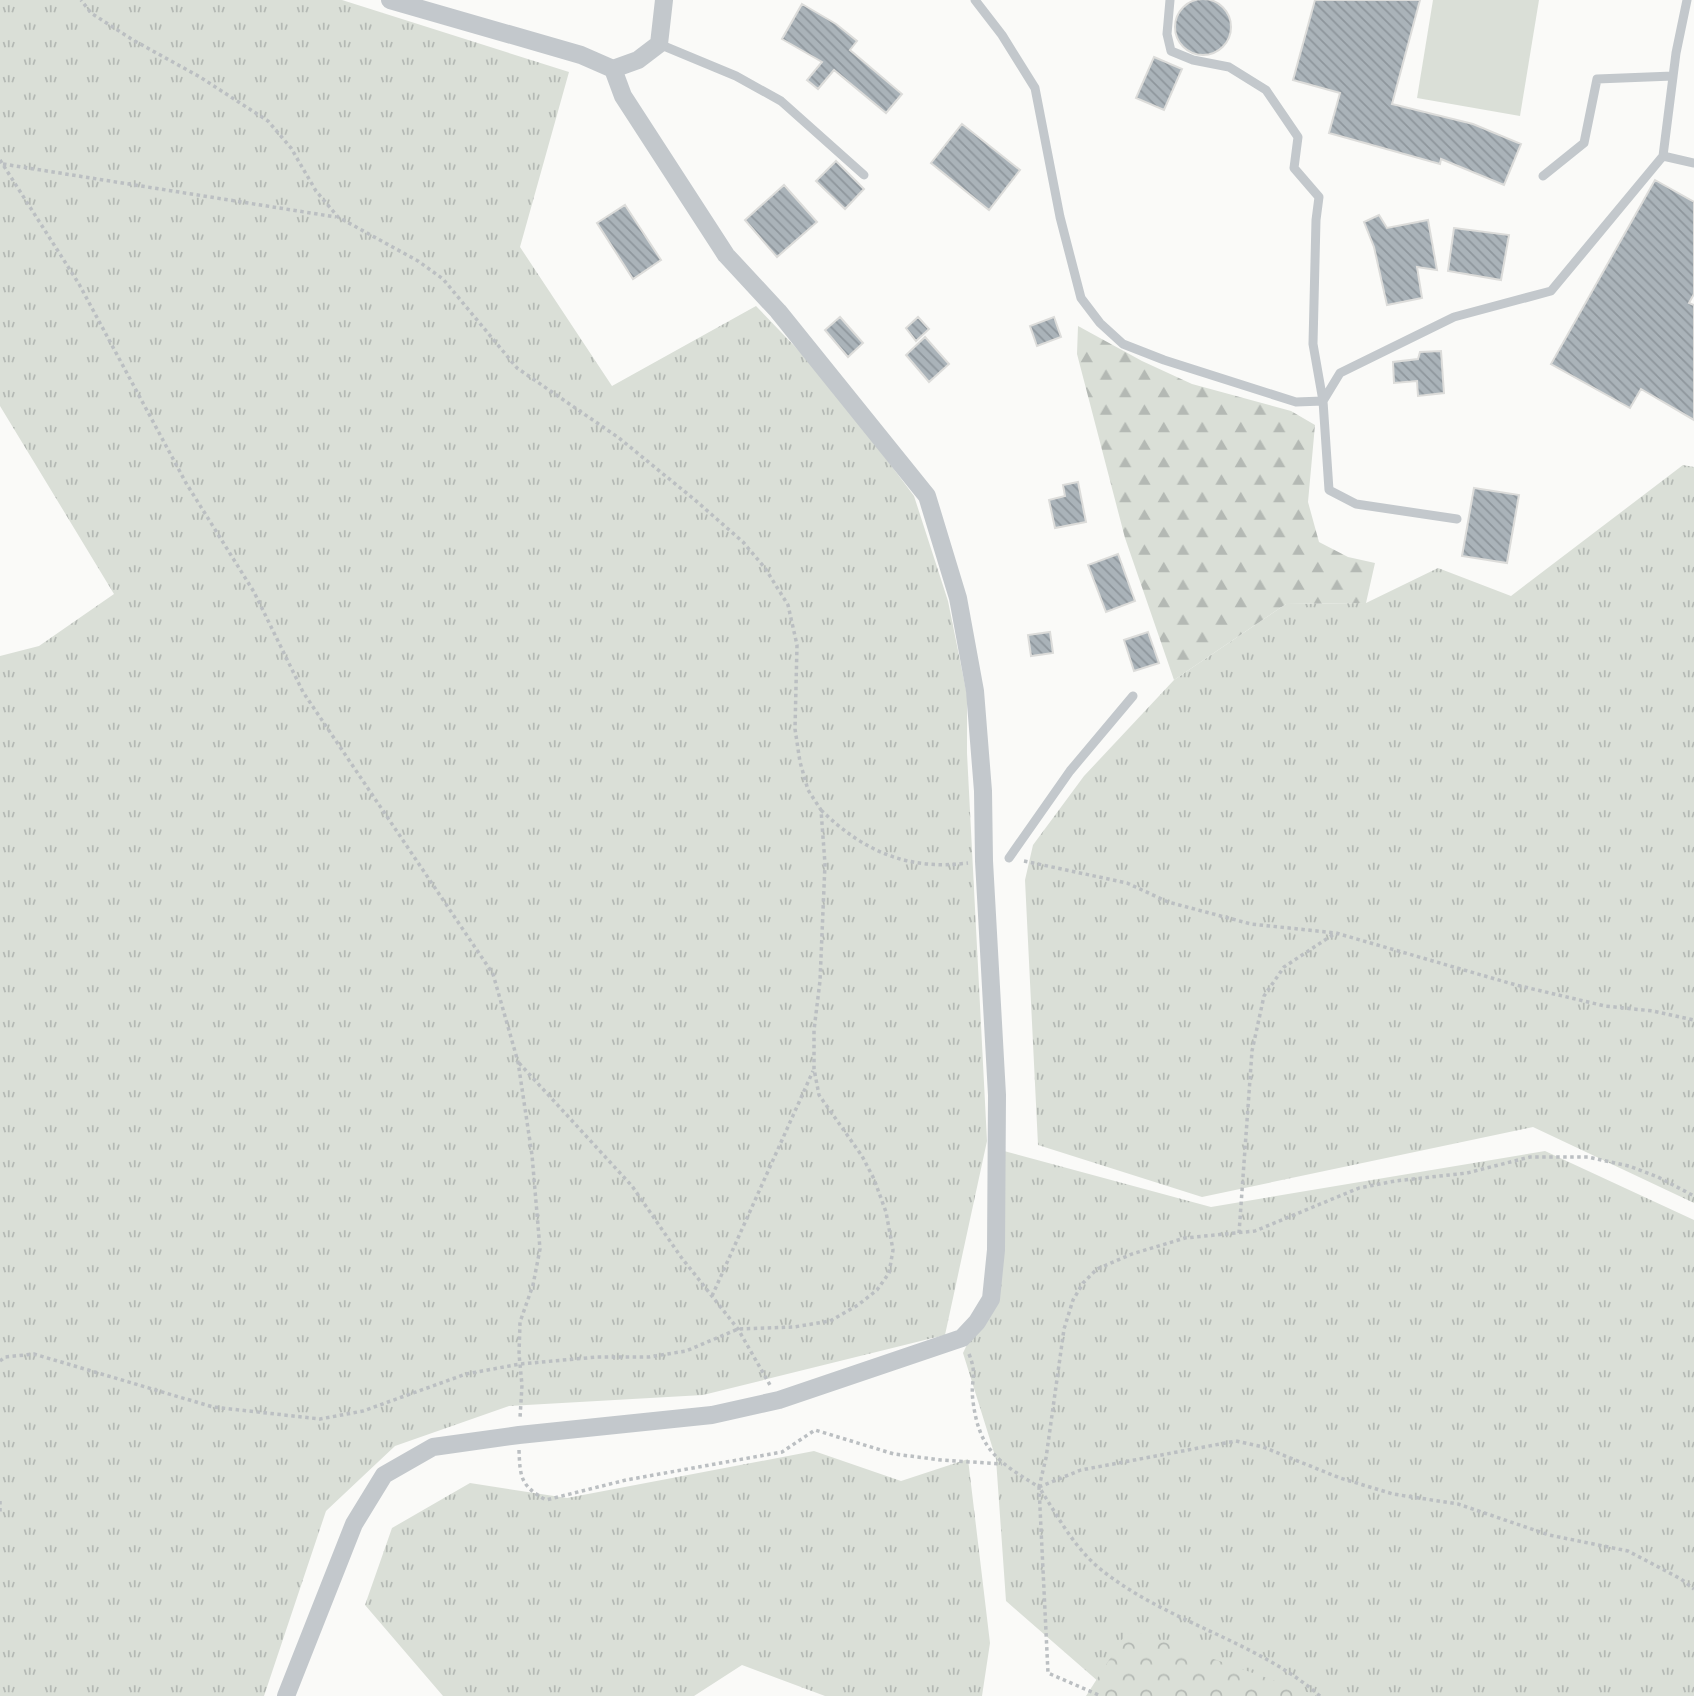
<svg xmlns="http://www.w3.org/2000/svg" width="1694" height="1696" viewBox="0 0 1694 1696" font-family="'Noto Sans',sans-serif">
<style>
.grass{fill:url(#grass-tufts)}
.forest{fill:url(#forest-firs)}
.park{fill:url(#park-crowns)}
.pitch{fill:#dadfd7}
.building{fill:url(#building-back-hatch);stroke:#dcdcda;stroke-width:2}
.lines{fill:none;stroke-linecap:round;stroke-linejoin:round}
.path{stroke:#bbbfc2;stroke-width:3.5;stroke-dasharray:3.5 3.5;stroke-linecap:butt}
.service{stroke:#c3c8cc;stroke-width:9}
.minor{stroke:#c3c8cc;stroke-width:18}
</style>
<defs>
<pattern id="grass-tufts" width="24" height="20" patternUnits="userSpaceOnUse" patternTransform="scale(1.75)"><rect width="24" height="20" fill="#dadfd7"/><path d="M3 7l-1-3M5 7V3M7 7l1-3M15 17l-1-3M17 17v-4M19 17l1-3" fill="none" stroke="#b4b9b4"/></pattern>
<pattern id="forest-firs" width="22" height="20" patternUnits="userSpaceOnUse" patternTransform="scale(1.75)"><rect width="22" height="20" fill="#dadfd7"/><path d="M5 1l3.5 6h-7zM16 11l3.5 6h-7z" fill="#b4b9b4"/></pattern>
<pattern id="park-crowns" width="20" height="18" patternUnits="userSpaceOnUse" patternTransform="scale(1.75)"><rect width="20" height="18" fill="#dadfd7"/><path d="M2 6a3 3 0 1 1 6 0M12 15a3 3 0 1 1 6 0" fill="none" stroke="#b4b9b4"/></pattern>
<pattern id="building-back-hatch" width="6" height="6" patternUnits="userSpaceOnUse" patternTransform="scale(1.75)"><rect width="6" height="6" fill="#aab3b9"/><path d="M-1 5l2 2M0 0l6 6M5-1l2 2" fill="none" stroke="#8e969c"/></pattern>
</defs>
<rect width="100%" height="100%" fill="#fafaf8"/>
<!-- grass -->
<path class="grass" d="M0 0H342L569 72 520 247 612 386 756 306 827 380 914 496 948 601 967 695V753L987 1141 945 1335 703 1395 509 1406 395 1446 326 1511 264 1696H0V656L39 646 114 594 0 406Z
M1683 465 1694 467V1203L1533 1127 1202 1197 1038 1145 1025 880 1033 845 1084 776 1174 680 1286 604 1366 603 1438 568 1511 596Z
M1004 1151 1211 1207 1545 1151 1694 1220V1696H1115L1006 1601 996 1459 963 1353 993 1290Z
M814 1451 901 1481 968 1459 990 1643 982 1696H825L742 1665 694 1696H443L365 1605 392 1528 470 1483 567 1498Z"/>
<!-- forest -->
<path class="forest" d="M1078 326 1142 361 1192 384 1291 411 1315 425 1308 502 1319 542 1348 557 1375 563 1366 603 1286 604 1174 680 1125 538 1077 354Z"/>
<!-- park -->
<path class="park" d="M1129 1629 1318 1696H1086Z"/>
<!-- pitch -->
<path class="pitch" d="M1433 0H1539L1520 116 1417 98Z"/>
<!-- building -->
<path class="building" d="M1175 27a28 28 0 1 1 56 0a28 28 0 1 1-56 0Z
M1315 0H1420L1392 104 1473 124 1521 144 1504 185 1441 159 1440 164 1329 133 1340 93 1293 80Z
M802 4 836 24 857 41 850 50 902 94 886 113 834 70 818 89 807 80 822 62 782 39Z
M1154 57 1182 69 1164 110 1136 98Z
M962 124 1020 170 989 210 931 163Z
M836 161 864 189 845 209 816 181Z
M1655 180 1694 202V294L1689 303 1694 305V420L1641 389 1630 408 1551 364Z
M784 185 817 222 777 257 745 220Z
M625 205 661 260 633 279 597 223Z
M1379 215 1387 228 1428 220 1437 270 1417 267 1422 298 1387 305 1374 247 1364 222Z
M1454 228 1509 235 1501 280 1448 271Z
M840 317 863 343 848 357 825 330Z
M918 317 929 329 916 341 906 328Z
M1054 317 1061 337 1037 346 1030 326Z
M925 337 949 364 929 382 906 355Z
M1441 351 1444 393 1418 396 1417 381 1394 383 1393 362 1418 359 1420 352Z
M1078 482 1086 522 1055 528 1049 500 1065 496 1063 485Z
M1474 488 1519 495 1507 563 1462 556Z
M1118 554 1135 601 1106 612 1088 565Z
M1050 632 1053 653 1031 656 1028 635Z
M1148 632 1159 663 1134 671 1124 640Z"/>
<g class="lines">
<!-- path -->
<path class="path" d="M0 160 79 284 186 483 254 592 303 692 493 974 518 1062 532 1155 540 1249 533 1285 520 1322 519 1354 522 1385 520 1418
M3 164 336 217
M821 810C863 851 908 871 968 863
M1024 861 1127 883 1168 902 1251 924 1336 933 1516 985 1605 1006 1653 1011 1694 1020
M519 1063 632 1186 681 1257 738 1329 770 1385
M1239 1233 1252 1051 1264 996 1284 967 1334 934
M712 1296 813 1071
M969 1354C978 1376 970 1380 973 1401 979 1451 1000 1463 1039 1487L1048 1673 1101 1696
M0 1361 5 1357 34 1354 213 1407 320 1419 363 1411 466 1374 520 1364 597 1357H649L686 1351 738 1329 794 1327 830 1321 858 1305 877 1290 889 1273 893 1250 886 1212 874 1179 862 1156 819 1095 814 1069V1030L820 981 825 864 821 810 808 790 800 762 795 729 797 645 788 605 765 568 743 542 695 500 619 438 517 368 443 279 418 261 338 217 316 191 291 148 268 121 200 77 133 40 91 13 81 0
M519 1450C520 1478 521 1486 546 1500L626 1480 782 1452 815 1430 894 1454 941 1460 1002 1464
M1039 1487 1081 1470 1236 1441 1263 1447 1340 1478 1393 1494 1458 1504 1549 1535 1628 1551 1681 1579 1694 1589
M0 1501V1513
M1320 1696C1256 1640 1165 1622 1099 1568 1073 1546 1057 1515 1039 1487L1046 1458 1064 1329 1073 1300 1083 1283 1097 1269 1132 1254 1185 1238 1255 1231 1359 1188 1395 1181 1467 1173 1530 1157H1588L1629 1166 1658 1177 1694 1196"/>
<!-- service -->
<path class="service" d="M975 0 1002 35 1035 88 1060 217 1081 298 1100 323 1123 344 1164 360 1296 402 1323 401 1340 373 1454 317 1551 291 1663 156 1676 53 1687 0
M1170 0 1167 34 1171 51 1193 60 1229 67 1266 90 1298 137 1294 168 1319 197 1316 220 1313 344 1323 401 1329 490 1356 504 1457 519
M659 44 736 76 781 101 864 175
M1663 156 1694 163
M1543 176 1584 143 1597 79 1673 76
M1009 858 1070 771 1133 696"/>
<!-- minor -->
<path class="minor" d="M390 0 581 55 613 69 638 60 659 44 664 0
M286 1696 354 1524 384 1475 433 1447 519 1435 712 1415 779 1400 962 1338 977 1322 991 1299 996 1250 997 1095 984 861 983 791 975 691 958 598 927 496 778 311 726 255 623 96 613 69"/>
</g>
</svg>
